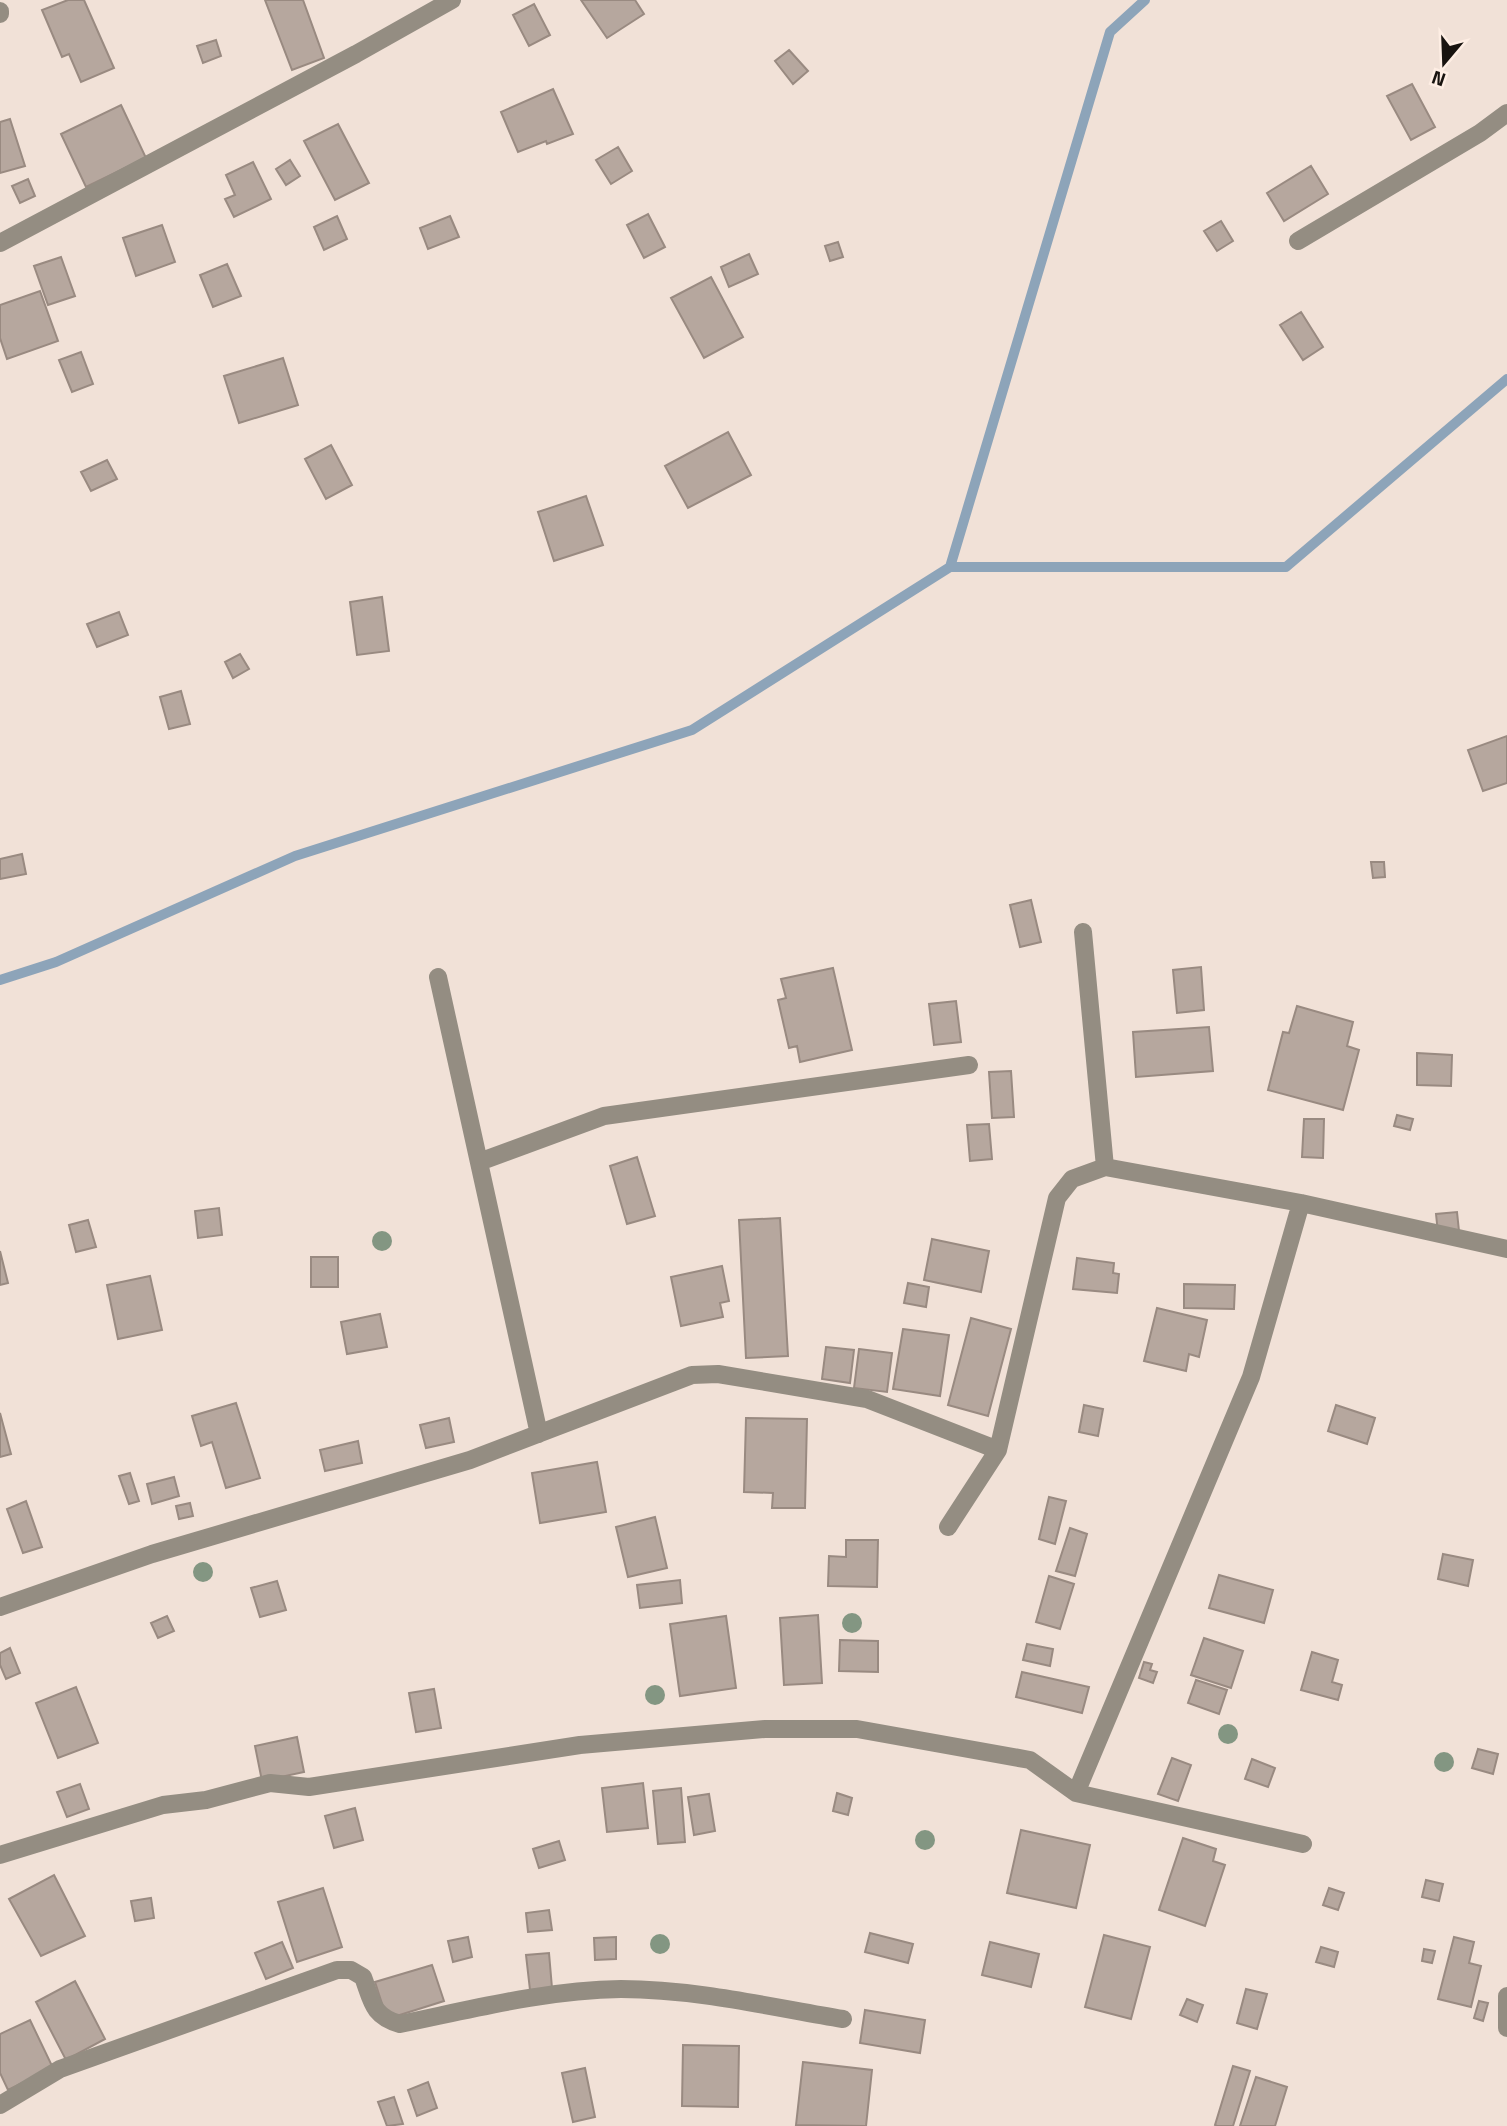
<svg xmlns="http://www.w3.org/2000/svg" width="1507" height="2126" viewBox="0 0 1507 2126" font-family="'Titillium Web',sans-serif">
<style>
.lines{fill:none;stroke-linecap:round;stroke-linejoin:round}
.stream{stroke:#8da4b9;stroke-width:10}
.building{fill:#b6a79e;stroke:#998a81;stroke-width:2}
.street{stroke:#948d82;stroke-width:18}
.tree{fill:#839682}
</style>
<rect width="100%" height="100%" fill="#f1e1d7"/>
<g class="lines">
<!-- stream -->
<path class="stream" d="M950 567H1286L1507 379
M0 980 56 962 295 856 692 730 950 567 1110 32 1145 0"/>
</g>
<!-- building -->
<path class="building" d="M68 0H84L114 68 81 82 69 54 62 57 42 10Z
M265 0H303L324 58 292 70Z
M581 0H635L644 14 607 38Z
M534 4 550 35 529 46 513 15Z
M216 40 221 56 203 63 197 46Z
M789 50 808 71 793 84 775 61Z
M1412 84 1435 127 1411 140 1387 96Z
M553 89 573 134 547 144 546 141 518 152 501 112Z
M121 105 146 158 86 187 61 134Z
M10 119 25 166 0 173V122Z
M338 124 369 183 335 200 304 141Z
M618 147 632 171 611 184 596 160Z
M290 160 300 176 286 185 276 169Z
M253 162 271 199 234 217 225 199 235 195 226 175Z
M1311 166 1328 194 1284 221 1267 193Z
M28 179 35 196 20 203 12 186Z
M648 214 665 247 644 258 627 225Z
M337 216 347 239 324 250 314 227Z
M450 216 459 237 428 249 420 228Z
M1221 221 1233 241 1217 251 1204 231Z
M162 225 175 262 136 276 123 238Z
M838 242 843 257 830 261 825 246Z
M749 254 758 274 729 287 721 267Z
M61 257 75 296 48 305 34 266Z
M227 264 241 296 213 307 200 275Z
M711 277 743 337 704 358 671 298Z
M40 291 58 341 7 359 0 338V305Z
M1301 312 1323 347 1303 360 1280 325Z
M81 352 93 384 72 392 59 360Z
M283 358 298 405 239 423 224 376Z
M728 432 751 475 688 508 665 466Z
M331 445 352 485 326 499 305 459Z
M107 460 117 479 91 491 81 472Z
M586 496 603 545 554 561 538 512Z
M382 597 389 651 357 655 350 602Z
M119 612 128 635 97 647 87 624Z
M240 654 249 669 233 678 225 662Z
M181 691 190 724 169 729 160 697Z
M1507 736V783L1483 791 1468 750Z
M22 854 26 874 0 879V859Z
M1371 862H1384L1385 877 1373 878Z
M1031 900 1041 942 1020 947 1010 905Z
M1201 967 1204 1010 1177 1013 1173 970Z
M833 968 852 1050 800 1062 797 1046 789 1048 778 1000 786 998 781 979Z
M956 1001 961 1042 934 1045 929 1004Z
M1297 1006 1353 1022 1347 1046 1359 1050 1343 1110 1268 1090 1283 1032 1289 1033Z
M1209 1027 1213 1071 1136 1077 1133 1032Z
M1417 1053 1452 1055 1451 1086 1417 1085Z
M1011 1071 1014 1117 992 1118 989 1072Z
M1397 1115 1413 1119 1410 1130 1394 1126Z
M1304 1119H1324L1323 1158 1302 1157Z
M989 1124 992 1159 970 1161 967 1125Z
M637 1157 655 1216 627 1224 610 1166Z
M219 1208 222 1235 198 1238 195 1211Z
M1457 1212 1459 1231 1438 1233 1436 1214Z
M780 1218 788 1356 746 1358 739 1220Z
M88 1220 96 1247 76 1252 69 1225Z
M932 1239 989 1251 981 1292 924 1280Z
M0 1251 8 1283 0 1285Z
M311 1257H338V1287H311Z
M1077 1258 1114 1263 1113 1273 1119 1274 1117 1293 1073 1289Z
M722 1266 729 1301 720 1303 723 1317 681 1326 671 1277Z
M150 1276 162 1330 118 1339 107 1285Z
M908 1283 929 1287 926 1307 904 1303Z
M1184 1284 1235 1285 1234 1309 1184 1308Z
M1157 1308 1207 1320 1199 1357 1189 1354 1186 1371 1144 1361Z
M380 1314 387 1347 347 1354 341 1322Z
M971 1318 1011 1329 988 1416 948 1405Z
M903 1329 949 1335 940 1396 893 1389Z
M826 1347 854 1350 850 1383 822 1379Z
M859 1349 892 1353 887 1392 854 1388Z
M236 1403 260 1478 226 1488 212 1442 201 1446 192 1416Z
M1084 1405 1103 1409 1098 1436 1079 1432Z
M1336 1405 1375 1418 1367 1444 1328 1431Z
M0 1413 11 1454 0 1457Z
M449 1418 454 1442 426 1448 420 1425Z
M746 1418 807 1419 805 1508H772L773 1493 744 1492Z
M358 1441 362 1463 325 1471 320 1450Z
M597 1462 606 1512 540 1523 532 1473Z
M130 1473 139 1501 129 1504 119 1476Z
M174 1477 179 1496 152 1504 147 1484Z
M1049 1497 1066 1501 1055 1544 1039 1539Z
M26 1501 42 1547 23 1553 7 1509Z
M190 1503 193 1516 179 1519 176 1506Z
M655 1517 667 1568 628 1577 616 1527Z
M1070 1528 1087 1534 1075 1576 1056 1571Z
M846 1540H878L877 1587 828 1586 829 1556 846 1557Z
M1443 1554 1473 1560 1468 1586 1438 1579Z
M1219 1575 1273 1590 1264 1623 1209 1608Z
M1049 1576 1074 1584 1060 1629 1036 1622Z
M680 1580 682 1603 640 1608 637 1585Z
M277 1581 286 1610 260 1617 251 1588Z
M818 1615 822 1683 784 1685 780 1618Z
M167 1616 174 1631 158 1638 151 1623Z
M726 1616 736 1688 680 1696 670 1624Z
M1204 1638 1243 1651 1231 1688 1191 1675Z
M840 1640 878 1641V1672L839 1671Z
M1027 1644 1053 1649 1050 1666 1023 1660Z
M10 1648 20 1673 6 1679 0 1665V1653Z
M1312 1652 1338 1660 1332 1682 1342 1685 1338 1700 1301 1690Z
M1144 1662 1152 1664 1150 1670 1157 1672 1153 1683 1139 1678Z
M1022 1672 1089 1687 1082 1713 1016 1697Z
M1196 1680 1227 1690 1219 1714 1188 1703Z
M76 1687 98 1743 58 1758 36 1703Z
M434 1689 441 1728 416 1732 409 1693Z
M297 1737 304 1772 262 1781 255 1746Z
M1478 1749 1498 1754 1493 1774 1472 1768Z
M1172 1758 1191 1765 1178 1801 1158 1794Z
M1252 1759 1275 1768 1268 1787 1245 1779Z
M643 1783 648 1828 607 1832 602 1788Z
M80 1784 89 1809 67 1817 57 1792Z
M681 1788 685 1842 658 1844 653 1791Z
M837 1793 852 1798 848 1815 833 1811Z
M709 1794 715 1831 694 1835 688 1797Z
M355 1808 363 1840 334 1848 325 1816Z
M1021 1830 1090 1845 1076 1908 1007 1893Z
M1183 1838 1216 1849 1213 1861 1225 1865 1205 1926 1159 1910Z
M559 1841 565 1860 539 1868 533 1849Z
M54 1875 85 1936 41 1956 9 1899Z
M1426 1880 1443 1884 1439 1901 1422 1897Z
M323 1888 342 1947 297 1962 278 1902Z
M1329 1888 1344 1893 1338 1910 1323 1905Z
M151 1898 154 1918 135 1921 131 1901Z
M549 1910 552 1930 528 1932 526 1913Z
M870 1933 913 1944 908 1963 865 1952Z
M1104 1935 1150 1947 1131 2019 1085 2007Z
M468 1937 472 1957 453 1962 448 1941Z
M616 1937V1959L595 1960 594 1938Z
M1454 1937 1474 1942 1469 1963 1481 1966 1471 2007 1438 1999Z
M282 1942 293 1968 266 1979 255 1953Z
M990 1942 1039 1954 1031 1987 982 1975Z
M1321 1947 1338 1952 1334 1967 1316 1962Z
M1424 1949 1435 1951 1432 1963 1422 1961Z
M549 1953 552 1988 530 1990 526 1955Z
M432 1965 444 2001 387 2019 375 1982Z
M75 1981 105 2039 66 2060 36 2002Z
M1246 1989 1267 1994 1257 2029 1237 2023Z
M1187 1999 1203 2005 1197 2022 1180 2015Z
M1479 2001 1488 2003 1483 2021 1474 2018Z
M865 2010 925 2020 920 2053 860 2043Z
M30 2020 53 2068 8 2090 0 2073V2034Z
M683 2045 739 2046 738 2107 682 2106Z
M803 2062 872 2070 866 2126 796 2125Z
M1233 2066 1250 2071 1233 2126H1217L1215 2125Z
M585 2068 595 2117 573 2122 562 2073Z
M1256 2077 1287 2087 1275 2126H1240Z
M428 2082 437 2108 417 2116 408 2090Z
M394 2097 403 2124 387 2126 378 2102Z"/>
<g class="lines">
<!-- street -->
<path class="street" d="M0 11V14
M1298 241 1480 133 1507 113
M0 243 356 54 452 0
M1083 932 1105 1167
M438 977 539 1434
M479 1162 604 1116 969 1065
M948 1527 998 1450 1057 1198 1072 1179 1105 1167 1301 1203 1507 1249
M0 1607 152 1554 470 1460 692 1375 718 1374 867 1399 998 1450
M1076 1793 1251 1377 1301 1203
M0 1855 163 1805 206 1800 270 1783 309 1787 580 1745 765 1729H857L1030 1760 1076 1793 1303 1844
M1507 1996V2028
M0 2105 60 2069 337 1970H351L363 1977C372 2001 372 2016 400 2024 473 2009 546 1990 621 1989 695 1989 771 2007 843 2019"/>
</g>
<!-- trees -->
<g class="tree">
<circle cx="382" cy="1241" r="10"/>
<circle cx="203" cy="1572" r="10"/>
<circle cx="852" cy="1623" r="10"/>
<circle cx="655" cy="1695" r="10"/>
<circle cx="1228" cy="1734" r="10"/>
<circle cx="1444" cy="1762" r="10"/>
<circle cx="925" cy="1840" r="10"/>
<circle cx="660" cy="1944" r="10"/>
</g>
<!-- north arrow -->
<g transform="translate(1444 63) rotate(199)" stroke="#feeee4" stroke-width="5" paint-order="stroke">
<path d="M0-5L12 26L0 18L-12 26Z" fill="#18130f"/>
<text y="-10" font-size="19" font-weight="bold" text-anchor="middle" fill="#18130f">N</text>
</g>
</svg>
